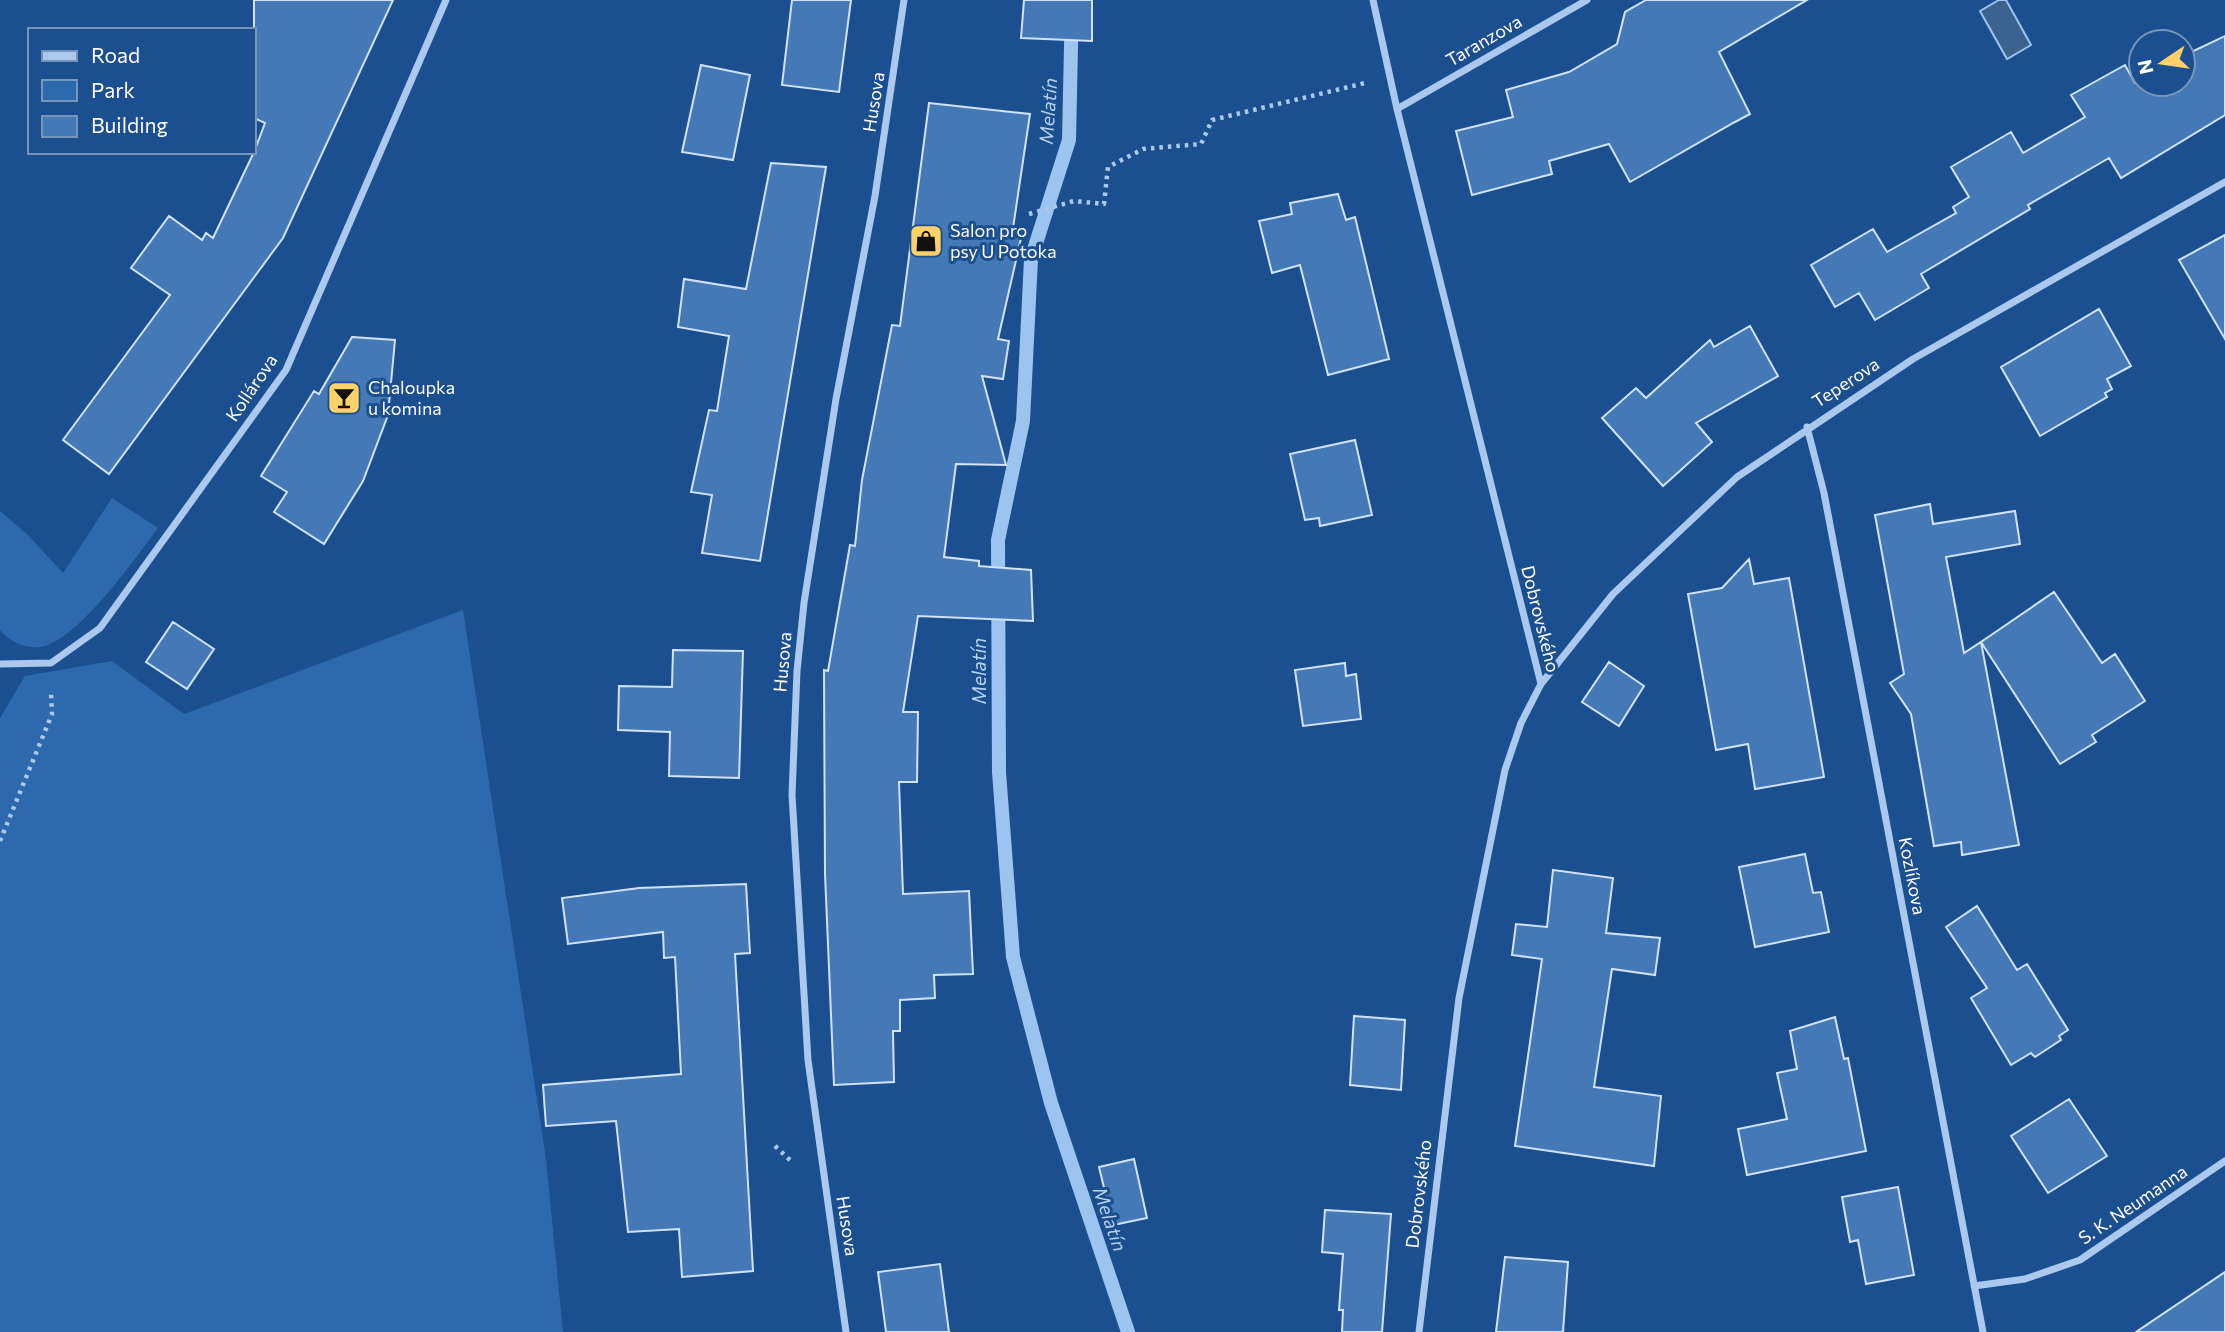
<svg xmlns="http://www.w3.org/2000/svg" width="2225" height="1332" viewBox="0 0 2225 1332" font-family="Commissioner,sans-serif">
<style>
.green{fill:#2e69ad}
.water{fill:#3c6290;stroke:#9cc4f0;stroke-width:2}
.lines{fill:none;stroke-linecap:round;stroke-linejoin:round}
.stream{stroke:#9cc4f0;stroke-width:14}
.building{fill:#4478b7;stroke:#cfe3fa;stroke-width:2}
.path{stroke:#a9c9ee;stroke-width:4.5;stroke-dasharray:3.5 5;stroke-linecap:butt}
.street{stroke:#a9c9ee;stroke-width:7}
.labels{text-anchor:middle;stroke-width:6;stroke-linejoin:round;paint-order:stroke}
.street-label{font-size:18px;fill:#fff;stroke:#1b4f8f}
.poi-label{font-size:18px;fill:#fff;stroke:#1b4f8f;text-anchor:start}
.water-label{font-size:19px;font-style:italic;fill:#b5d3f5;stroke:#1b4f8f}
</style>
<rect width="100%" height="100%" fill="#1b4f8f"/>
<!-- green -->
<path class="green" d="M112 498 158 528C136 558 83 632 48 645 32 652 10 643 0 630V511L28 535 63 573Z
M463 610 546 1159 563 1332H0V718L25 676 112 661 184 714Z"/>
<!-- water -->
<path class="water" d="M1999 0H2006L2031 45 2007 59 1980 11Z"/>
<g class="lines">
<!-- stream -->
<path class="stream" d="M1072 0 1069 140 1031 259 1023 421 998 540 999 772 1013 957 1051 1103 1128 1332"/>
</g>
<!-- building -->
<path class="building" d="M254 0H393L283 238 109 474 63 440 170 295 131 268 169 216 202 240 206 233 213 238 254 152 265 123 254 118Z
M792 0H851L839 92 782 85Z
M1024 0H1092V41L1021 38Z
M1646 0H1807L1719 52 1750 114 1735 122 1630 182 1609 144 1549 161 1552 174 1472 195 1456 131 1513 117 1506 90 1569 72 1617 44 1625 12Z
M2225 36V115L2121 178 2109 158 2028 205 2030 209 1921 274 1929 288 1875 320 1859 293 1835 307 1811 265 1873 229 1887 252 1956 213 1953 207 1969 197 1951 167 2011 132 2023 153 2085 117 2071 95 2125 65 2135 83 2141 80V84H2183V56Z
M701 65 750 75 733 160 682 152Z
M929 103 1030 114 1013 228 1022 234 998 339 1009 341 1003 379 982 376 1006 465 956 464 944 557 979 561V566L1031 570 1033 621 918 616 903 712H918L917 782H899L903 894 969 891 973 974 934 975 935 998 900 1000V1031H893L894 1082 834 1085 825 874 824 670 828 671 850 545 855 546 862 480 892 325 900 326Z
M771 163 826 167 760 561 702 553 712 495 691 492 709 410 717 411 729 336 678 327 684 279 746 289Z
M1338 194 1346 220 1355 217 1389 359 1328 375 1300 265 1272 273 1259 221 1292 214 1290 203Z
M2225 235V339L2179 260Z
M2099 309 2131 366 2107 379 2112 389 2105 393 2107 397 2040 436 2001 367Z
M1750 326 1778 376 1696 423 1712 442 1663 486 1602 418 1636 388 1646 398 1710 340 1714 347Z
M352 337 395 340 388 415 363 481 324 544 274 512 287 492 261 476 314 391 319 394Z
M1355 440 1372 515 1320 526 1319 518 1305 520 1290 454Z
M1930 504 1933 524 2015 511 2020 544 1946 557 1964 653 1981 642 2019 845 1962 855 1961 842 1934 846 1911 714 1890 683 1904 674 1875 515Z
M1749 559 1754 584 1789 578 1824 777 1755 789 1748 744 1716 750 1688 594 1722 588Z
M2054 592 2102 663 2115 654 2145 701 2092 735 2096 742 2060 764 1981 642Z
M173 622 214 649 187 689 146 662Z
M673 650 743 651 739 778 669 776 670 732 618 730 619 686 672 687Z
M1609 662 1644 686 1619 726 1582 702Z
M1345 663 1346 676 1356 674 1361 719 1303 726 1295 670Z
M1805 854 1813 893 1821 892 1829 932 1755 947 1739 867Z
M1553 870 1613 878 1606 933 1660 938 1655 975 1612 969 1594 1087 1661 1096 1654 1166 1515 1146 1542 959 1512 955 1516 924 1547 927Z
M746 884 750 953 735 954 753 1271 682 1277 679 1229 628 1232 616 1121 546 1126 543 1085 681 1074 675 957 664 958 663 932 568 944 562 898 639 888Z
M1977 906 2017 970 2027 964 2068 1030 2059 1036 2061 1040 2035 1057 2031 1053 2011 1065 1971 998 1987 988 1946 927Z
M1354 1016 1405 1020 1401 1090 1350 1085Z
M1835 1017 1844 1059 1848 1058 1866 1151 1747 1175 1738 1129 1787 1119 1777 1073 1797 1069 1790 1031Z
M2069 1099 2107 1156 2048 1193 2011 1136Z
M1134 1159 1147 1218 1113 1225 1099 1167Z
M1898 1187 1914 1275 1866 1284 1858 1240 1850 1242 1842 1197Z
M1325 1210 1391 1214 1382 1332H1342L1343 1310H1339L1343 1254 1322 1252Z
M1505 1257 1568 1262 1563 1332H1496Z
M940 1264 949 1332H886L878 1272Z
M2225 1272V1332H2136Z"/>
<g class="lines">
<!-- path -->
<path class="path" d="M1029 214 1074 201 1104 204 1108 167 1143 149 1201 144 1212 120 1365 83
M0 841 52 714 51 691
M775 1146 791 1161"/>
<!-- street -->
<path class="street" d="M1373 0 1397 109 1541 684
M1397 109 1587 0
M1807 427 1824 493 1983 1332
M0 664 51 663 100 628 286 370 446 0
M1974 1286 2025 1279 2080 1260 2225 1161
M846 1332 808 1060 792 795 797 671 804 603 836 399 875 196 904 0
M1419 1332 1459 998 1505 770 1521 723 1541 684 1613 594 1737 477 1913 359 2225 182"/>
</g>
<!-- icons -->
<defs>
<symbol id="shop-square" viewBox="-11 -11 22 22"><rect x="-9" y="-9" width="18" height="18" rx="4" fill="#ffd166" stroke="#1b4f8f"/><path d="M-5-2.5h2.3a2.7 3.5 0 0 1 5.4 0H5L5.5 6h-11ZM-1.5-2.5h3a1.5 2.3 0 0 0-3 0Z" fill="#111"/></symbol>
<symbol id="bar-square" viewBox="-11 -11 22 22"><rect x="-9" y="-9" width="18" height="18" rx="4" fill="#ffd166" stroke="#1b4f8f"/><path d="M-6-5H6L.8 .8V4.5H3.5V6h-7V4.5H-.8V.8Z" fill="#111"/></symbol>
</defs>
<g fill-rule="evenodd">
<use href="#shop-square" x="907" y="222" width="38" height="38"/>
<use href="#bar-square" x="325" y="379" width="38" height="38"/>
</g>
<g class="labels">
<!-- street labels -->
<g class="street-label">
<text transform="translate(1484 41) rotate(-30)" y="6">Taranzova</text>
<text transform="translate(874 102) rotate(-81)" y="6">Husova</text>
<text transform="translate(1846 383) rotate(-33)" y="6">Teperova</text>
<text transform="translate(252 388) rotate(-56)" y="6">Kollárova</text>
<text transform="translate(1540 619) rotate(76)" y="6">Dobrovského</text>
<text transform="translate(783 662) rotate(-85)" y="6">Husova</text>
<text transform="translate(1912 876) rotate(79)" y="6">Kozlíkova</text>
<text transform="translate(1419 1194) rotate(-83)" y="6">Dobrovského</text>
<text transform="translate(2133 1205) rotate(-34)" y="6">S. K. Neumanna</text>
<text transform="translate(847 1226) rotate(81)" y="6">Husova</text>
</g>
<!-- poi labels -->
<g class="poi-label">
<text x="950" y="237">Salon pro<tspan x="950" dy="21">psy U Potoka</tspan></text>
<text x="368" y="394">Chaloupka<tspan x="368" dy="21">u komina</tspan></text>
</g>
<!-- water labels -->
<g class="water-label">
<text transform="translate(1048 111) rotate(-86)" y="7">Melatín</text>
<text transform="translate(979 671) rotate(-90)" y="7">Melatín</text>
<text transform="translate(1110 1219) rotate(71)" y="7">Melatín</text>
</g>
</g>
<!-- legend -->
<rect x="28" y="28" width="228" height="126" fill="#1b4f8f" stroke="#7695bc" stroke-width="2"/>
<rect x="42" y="51" width="35" height="10" fill="#a9c9ee" stroke="#7695bc" stroke-width="2"/>
<text x="91" y="63" font-size="21" fill="#ffffff">Road</text>
<rect x="42" y="80" width="35" height="21" fill="#2e69ad" stroke="#7695bc" stroke-width="2"/>
<text x="91" y="98" font-size="21" fill="#ffffff">Park</text>
<rect x="42" y="116" width="35" height="21" fill="#4478b7" stroke="#7695bc" stroke-width="2"/>
<text x="91" y="133" font-size="21" fill="#ffffff">Building</text>
<!-- north arrow -->
<g transform="translate(2162 63) rotate(257)"><circle r="33" fill="#1b4f8f" stroke="#7695bc" stroke-width="2"/>
<path d="M0-5L12 26L0 18L-12 26Z" fill="#ffd166"/>
<text y="-10" font-size="19" font-weight="bold" text-anchor="middle" fill="#ffffff">N</text>
</g>
</svg>
